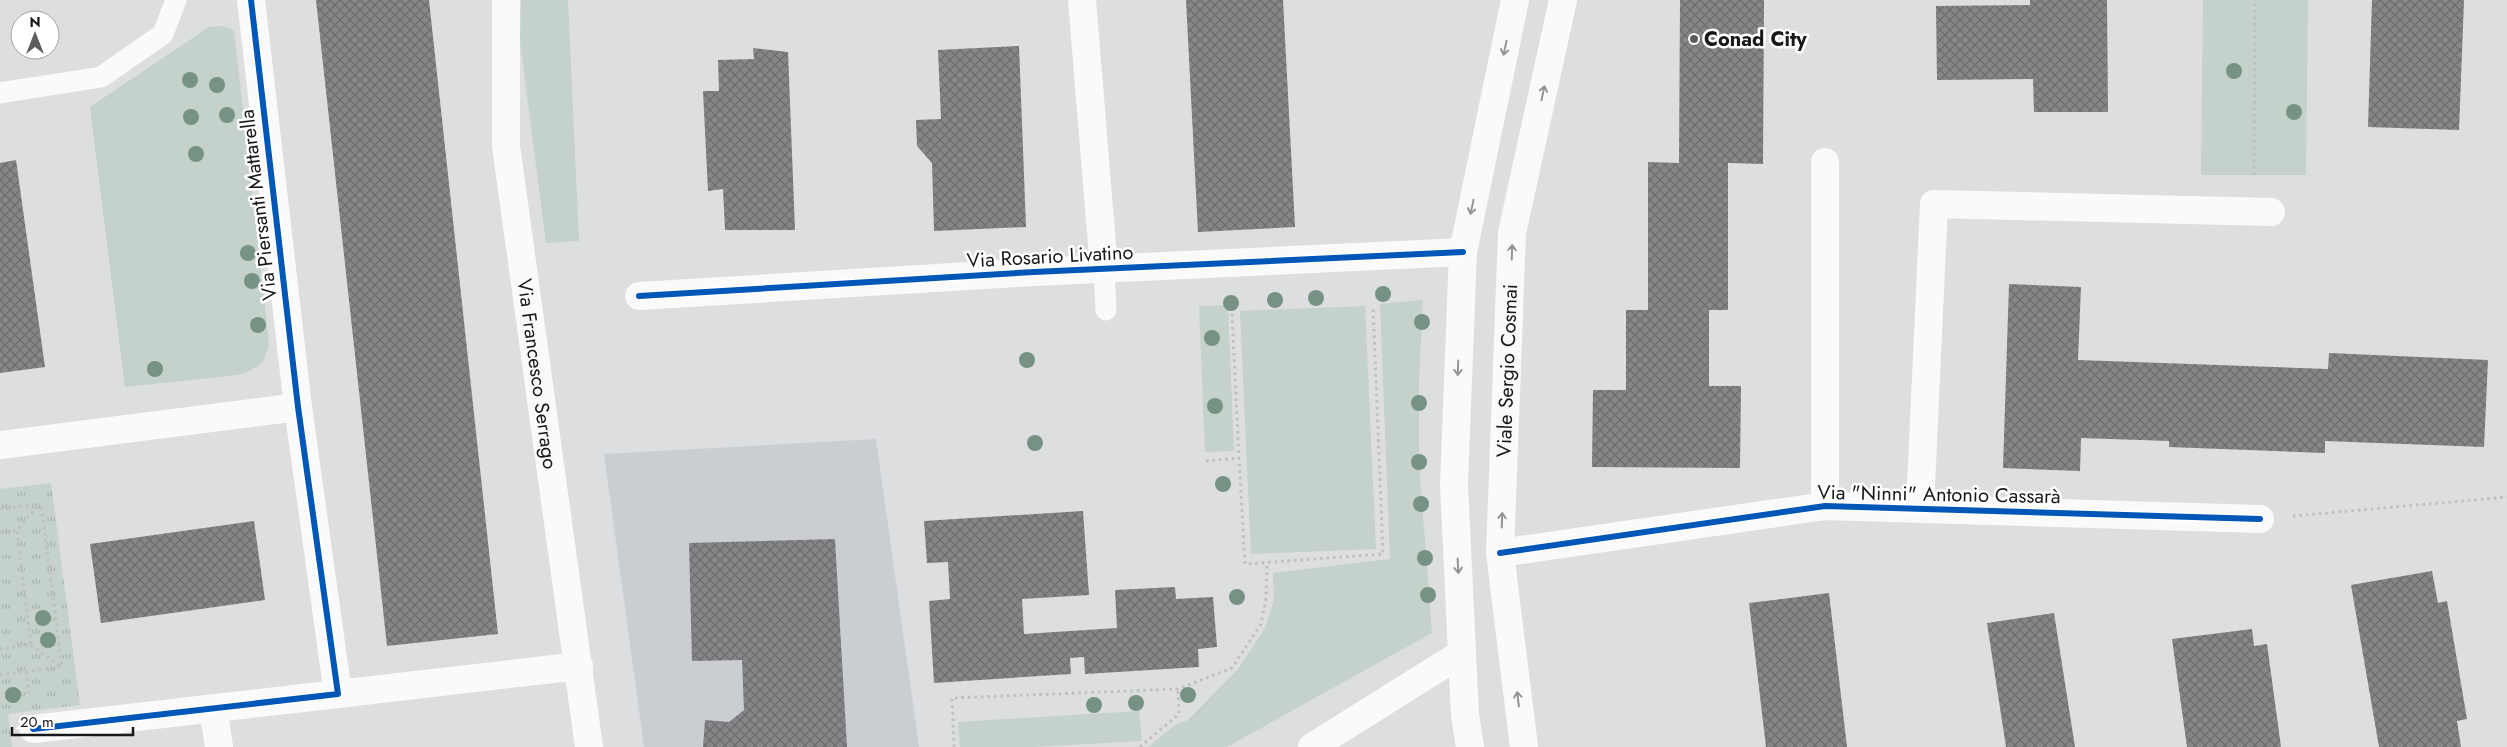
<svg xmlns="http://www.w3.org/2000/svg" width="2507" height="747" viewBox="0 0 2507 747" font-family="Jost,sans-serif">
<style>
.built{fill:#caced3}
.grass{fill:#c5d1cb}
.park{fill:url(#park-tufts)}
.building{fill:url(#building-cross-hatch)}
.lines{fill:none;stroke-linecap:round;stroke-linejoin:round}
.path{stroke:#bebfbf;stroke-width:3;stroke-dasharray:2.5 4;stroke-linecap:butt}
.lane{stroke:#fafafa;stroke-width:21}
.street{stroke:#fafafa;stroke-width:28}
.secondary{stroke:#fafafa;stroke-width:28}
.cycleway-casing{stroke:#fff;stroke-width:9}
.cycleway{stroke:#0057b8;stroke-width:6}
.tree{fill:#769284}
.oneway{stroke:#949495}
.poi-dot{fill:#5c5d5f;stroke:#fff;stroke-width:2}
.labels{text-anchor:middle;stroke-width:5;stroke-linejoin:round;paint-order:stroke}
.poi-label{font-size:20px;font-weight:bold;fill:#171819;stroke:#fff;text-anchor:start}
.street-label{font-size:20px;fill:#171819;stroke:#fff}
</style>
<defs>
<pattern id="park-tufts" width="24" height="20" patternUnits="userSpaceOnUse" patternTransform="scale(1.25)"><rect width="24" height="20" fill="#c5d1cb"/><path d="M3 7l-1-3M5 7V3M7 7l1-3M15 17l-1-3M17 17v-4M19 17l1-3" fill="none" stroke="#a8b3ae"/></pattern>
<pattern id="building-cross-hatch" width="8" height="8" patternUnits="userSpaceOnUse" patternTransform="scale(1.25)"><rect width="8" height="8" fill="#868587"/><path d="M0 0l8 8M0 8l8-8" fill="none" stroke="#6d6c6e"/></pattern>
</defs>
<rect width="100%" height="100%" fill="#dddee0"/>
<!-- built -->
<path class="built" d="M876 439 919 747H644L604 454Z"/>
<!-- grass -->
<path class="grass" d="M521 0H568L579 241 546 243 520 42Z
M2203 0H2308L2306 175H2201Z
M217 26 226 27 234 31 235 38 269 343C265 365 258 368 238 375L125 387 90 107 209 27Z
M1423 300 1419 381V462L1432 633 1227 747H1148L1175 725 1188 720 1238 669 1265 628 1274 600 1273 573 1390 559 1380 304Z
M1228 305 1234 451 1205 452 1199 306Z
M1365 306 1376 549 1251 554 1240 311Z
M1139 711 1142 741 1035 747H960L958 722Z"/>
<!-- park -->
<path class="park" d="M51 483 80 705 8 714 12 747H0V489Z"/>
<!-- building -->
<path class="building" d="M316 0H429L498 634 387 646Z
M1186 0H1283L1295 227 1198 232Z
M1680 0H1764L1763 164 1728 163V310H1709V386H1741L1740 468 1592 467 1593 390H1626V310H1648V162L1679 163Z
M2030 0H2107L2108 112H2034L2033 79 1937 80 1936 6 2030 5Z
M2372 0H2464L2459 130 2368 127Z
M1019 46 1026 227 934 231 932 163 917 146 916 120 941 119 938 50Z
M753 48 788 52 795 230H725L723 189 708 191 703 91H719L718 60 754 59Z
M16 160 45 367 0 373V163Z
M2009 284 2081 287 2078 360 2328 369 2329 353 2488 360 2484 447 2325 441V453L2169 447V441L2081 438 2080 471 2003 468Z
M1083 511 1089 595 1022 599 1024 634 1117 628 1115 590 1175 587 1176 599 1213 597 1217 647 1198 649 1199 667 1085 674 1084 657 1070 658 1071 674 934 683 929 601 950 599 948 562 927 563 924 521Z
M254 521 265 600 101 623 90 544Z
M835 539 847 747H703L705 720 729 722 744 710 742 660 692 661 689 543Z
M2432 571 2438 603 2447 601 2467 719 2457 721 2461 747H2379L2351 585Z
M1829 593 1847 747H1766L1749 603Z
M2054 613 2075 747H2006L1987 623Z
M2252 629 2254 646 2267 644 2281 747H2187L2172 639Z"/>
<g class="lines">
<!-- path -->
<path class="path" d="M2254 175 2255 0
M1232 314 1239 458
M1206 461 1239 458 1245 564 1383 554 1373 306
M0 509 40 504
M2293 516 2507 497
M0 532 17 530 40 504
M31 645 61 667
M0 649 31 645 17 530
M26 672 29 693
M0 675 62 667 41 504
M954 747 952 698 1178 689 1232 668 1261 624 1266 599 1267 562
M1140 747 1179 714 1178 689"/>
<!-- lane -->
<path class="lane" d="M0 93 101 77 163 34 176 0
M1104 269 1106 310"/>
<!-- street -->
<g class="street">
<path id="s1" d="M506 0V146L589 747"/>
<path d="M1082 0 1104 269"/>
<path d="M1825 162V506"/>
<path d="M639 296 1034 272 1463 252"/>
<path d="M0 445 298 407"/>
<path d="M1920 508 1934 204 2271 212"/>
<path d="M1500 553 1825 506 2260 519"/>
<path d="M338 694 579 666"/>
<path d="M213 708 219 747"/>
<path d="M33 729 338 694 298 407 251 0"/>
<path d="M1312 747 1462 653"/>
</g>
<!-- secondary -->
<g class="secondary">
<path d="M1470 747 1465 715 1454 484 1463 252 1515 0"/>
<path id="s2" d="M1524 747 1500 553 1512 233 1563 0"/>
</g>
<defs>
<path id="cycleway" d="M639 296 1034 272 1463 252
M1500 553 1825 506 2260 519
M33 729 338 694 298 407 251 0"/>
</defs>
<!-- cycleway casing -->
<use href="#cycleway" class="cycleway-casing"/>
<!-- cycleway -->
<use href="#cycleway" class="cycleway"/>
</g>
<!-- trees -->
<g class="tree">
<circle cx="2234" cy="71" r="8"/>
<circle cx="190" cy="80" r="8"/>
<circle cx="217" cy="85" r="8"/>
<circle cx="2294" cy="112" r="8"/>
<circle cx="227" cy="115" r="8"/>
<circle cx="191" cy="117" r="8"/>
<circle cx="196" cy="154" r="8"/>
<circle cx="248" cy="253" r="8"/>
<circle cx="252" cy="281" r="8"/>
<circle cx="1383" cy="294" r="8"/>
<circle cx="1316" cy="298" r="8"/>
<circle cx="1275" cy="300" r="8"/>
<circle cx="1231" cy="303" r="8"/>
<circle cx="1422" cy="322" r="8"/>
<circle cx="258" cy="325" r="8"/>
<circle cx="1212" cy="338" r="8"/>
<circle cx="1027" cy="360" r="8"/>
<circle cx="155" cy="369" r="8"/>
<circle cx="1419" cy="403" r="8"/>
<circle cx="1215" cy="406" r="8"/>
<circle cx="1035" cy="443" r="8"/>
<circle cx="1419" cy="462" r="8"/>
<circle cx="1223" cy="484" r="8"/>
<circle cx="1421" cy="504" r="8"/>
<circle cx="1425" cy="558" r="8"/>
<circle cx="1428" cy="595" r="8"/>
<circle cx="1237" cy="597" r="8"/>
<circle cx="43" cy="618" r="8"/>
<circle cx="48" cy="640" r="8"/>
<circle cx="13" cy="695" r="8"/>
<circle cx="1188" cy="695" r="8"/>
<circle cx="1136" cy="703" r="8"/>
<circle cx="1094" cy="705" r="8"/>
</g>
<!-- one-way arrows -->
<defs><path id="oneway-shaft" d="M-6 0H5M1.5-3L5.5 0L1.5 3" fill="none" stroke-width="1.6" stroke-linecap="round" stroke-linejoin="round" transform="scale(1.25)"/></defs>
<g class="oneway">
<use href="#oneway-shaft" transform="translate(1505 48) rotate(102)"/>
<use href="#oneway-shaft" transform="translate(1543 93) rotate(-78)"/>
<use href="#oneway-shaft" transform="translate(1472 207) rotate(102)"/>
<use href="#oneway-shaft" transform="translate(1512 252) rotate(-88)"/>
<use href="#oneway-shaft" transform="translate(1458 368) rotate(92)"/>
<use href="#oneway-shaft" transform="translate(1502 520) rotate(-88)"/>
<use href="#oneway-shaft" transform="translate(1458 566) rotate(87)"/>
<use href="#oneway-shaft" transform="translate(1518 699) rotate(-97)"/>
</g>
<!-- markers -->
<circle class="poi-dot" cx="1694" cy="39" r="5"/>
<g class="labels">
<!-- poi labels -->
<g class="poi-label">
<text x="1704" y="46">Conad City</text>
</g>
<!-- street labels -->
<g class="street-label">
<text transform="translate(258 205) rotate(-97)" y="7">Via Piersanti Mattarella</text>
<text transform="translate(1050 256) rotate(-3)" y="7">Via Rosario Livatino</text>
<text dy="7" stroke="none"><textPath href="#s2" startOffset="378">Viale Sergio Cosmai</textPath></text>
<text dy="7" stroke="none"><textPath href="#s1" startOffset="376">Via Francesco Serrago</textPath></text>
<text transform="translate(1939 494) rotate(1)" y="7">Via "Ninni" Antonio Cassarà</text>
</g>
</g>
<!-- north arrow -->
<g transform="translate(35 35)"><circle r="24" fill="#ffffff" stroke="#a2a3a3"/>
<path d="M0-4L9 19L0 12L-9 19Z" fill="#5c5d5f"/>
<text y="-8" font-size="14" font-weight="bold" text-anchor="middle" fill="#171819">N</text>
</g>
<!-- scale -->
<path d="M12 727v8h121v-8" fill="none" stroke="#171819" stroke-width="2.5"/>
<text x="20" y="727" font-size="15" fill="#171819" stroke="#ffffff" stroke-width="4" paint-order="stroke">20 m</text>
</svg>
